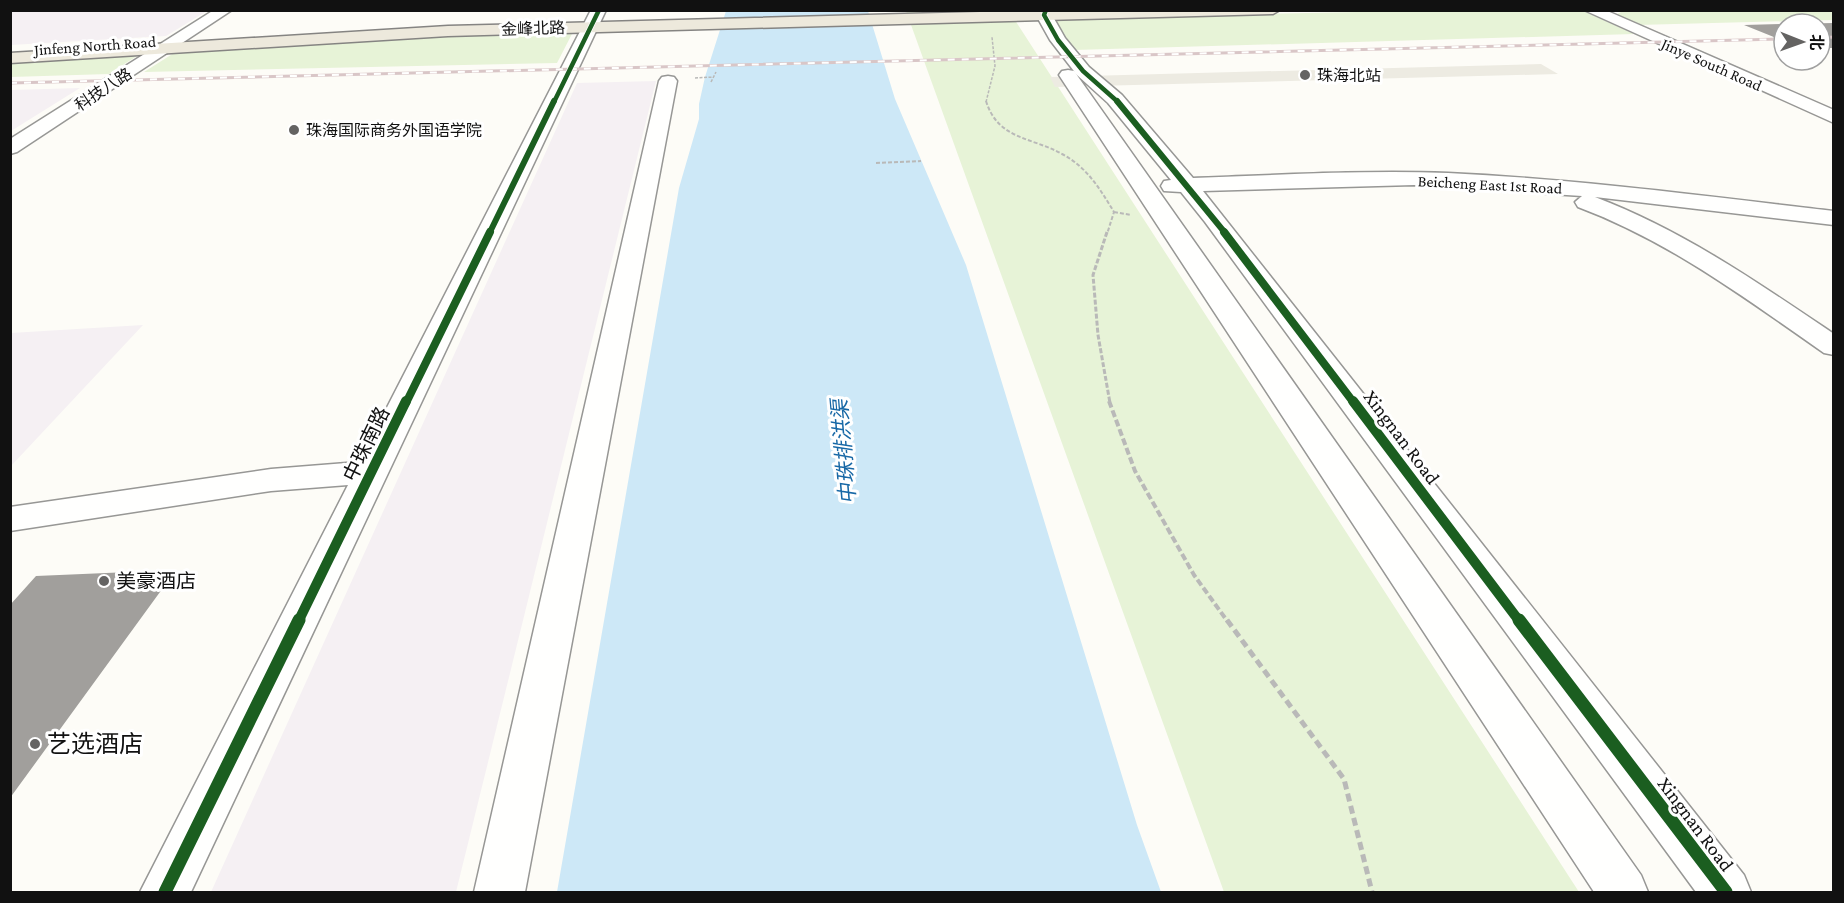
<svg xmlns="http://www.w3.org/2000/svg" width="1844" height="903" viewBox="0 0 1844 903" font-family="'Crimson Pro','Noto Sans SC',serif">
<style>
.industrial{fill:#f5f0f3}
.green{fill:#e7f3d7}
.plaza{fill:#edebe2}
.water{fill:#cde8f7}
.building{fill:#a19f9c}
.lines{fill:none;stroke-linecap:round;stroke-linejoin:round}
.minor-casing{stroke:#979795;stroke-width:3}
.major-casing{stroke:#858482;stroke-width:3}
.path-far4{stroke:#b9b9b8;stroke-width:1.5;stroke-dasharray:3 1.5;stroke-linecap:butt}
.path-far3{stroke:#b9b9b8;stroke-width:2;stroke-dasharray:4 2;stroke-linecap:butt}
.path-far2{stroke:#b9b9b8;stroke-width:3;stroke-dasharray:5 2;stroke-linecap:butt}
.path-far1{stroke:#b9b9b8;stroke-width:4;stroke-dasharray:7 3;stroke-linecap:butt}
.path{stroke:#b9b9b8;stroke-width:5;stroke-dasharray:8 4.5;stroke-linecap:butt}
.minor{fill:#fffffe;fill-rule:evenodd}
.major{fill:#ede9dc;fill-rule:evenodd}
.rail-casing{stroke:#d9c6c7;stroke-width:3}
.rail{stroke:#fff;stroke-width:2;stroke-dasharray:7;stroke-linecap:butt}
.cycleway-far4-casing{stroke:#fff;stroke-width:6}
.cycleway-far3-casing{stroke:#fff;stroke-width:8}
.cycleway-far2-casing{stroke:#fff;stroke-width:10}
.cycleway-far1-casing{stroke:#fff;stroke-width:14}
.cycleway-casing{stroke:#fff;stroke-width:16}
.cycleway-far4{stroke:#1b5e20;stroke-width:4.5}
.cycleway-far3{stroke:#1b5e20;stroke-width:6}
.cycleway-far2{stroke:#1b5e20;stroke-width:8}
.cycleway-far1{stroke:#1b5e20;stroke-width:10}
.cycleway{stroke:#1b5e20;stroke-width:13}
.poi-dot{fill:#646362;stroke:#fff;stroke-width:2}
.labels{text-anchor:middle;stroke-width:6;stroke-linejoin:round;paint-order:stroke}
.far-street-label{font-size:16px;fill:#111;stroke:#fff}
.far-poi-label{font-size:16px;fill:#111;stroke:#fff;text-anchor:start}
.street-label{font-size:20px;fill:#111;stroke:#fff}
.poi-label{font-size:20px;fill:#111;stroke:#fff;text-anchor:start}
.water-label{font-size:21px;font-style:italic;fill:#1768a6;stroke:#fff}
.near-poi-label{font-size:24px;fill:#111;stroke:#fff;text-anchor:start}
</style>
<rect width="100%" height="100%" fill="#fdfcf7"/>
<!-- industrial -->
<path class="industrial" d="M11 10H207V11L166 36 11 45Z
M656 81 456 892H211L577 83Z
M80 88 11 131V90Z
M143 325 11 466V333Z"/>
<!-- green -->
<path class="green" d="M1581 10 1634 34 1074 50 1054 18 1407 11Z
M1625 10H1833L1834 20 1637 25 1617 14Z
M906 11H1009L1579 892H1224Z
M574 30 557 63 144 72 174 53 453 34Z
M140 54 109 74 11 77V61Z"/>
<!-- plaza -->
<path class="plaza" d="M1541 64 1558 74 1055 87 1050 77Z"/>
<!-- water -->
<path class="water" d="M726 11H868L895 99 966 265 1137 825 1161 892H557L679 188 699 119V104L705 77Z"/>
<!-- building -->
<path class="building" d="M1833 23V48H1820V24H1787Z
M1784 24V41L1744 25Z
M176 570 10 798V605L36 576Z"/>
<g class="lines">
<defs>
<path id="minor" d="M214 10H232L17 152 10 154V139Z
M591 10H606L191 892H140L348 485 271 491 10 531V507L271 469 359 462Z
M1038 10H1053L1052 15 1065 38 1089 67 1122 95 1193 178C1278 175 1363 170 1448 173 1577 179 1705 196 1834 211V225L1595 197C1682 230 1757 282 1834 334V355L1824 353C1745 298 1669 241 1578 207L1575 202 1582 196 1414 185 1203 191 1744 875 1751 892H1696L1205 222 1181 192 1164 191 1161 186 1164 181 1171 180 1108 103 1077 75 1050 40 1036 15Z
M1584 10H1605L1834 110V123Z
M1068 70 1074 71 1641 875 1648 892H1594L1059 75 1062 71Z
M668 76 674 77 677 81 525 892H474L659 81 662 77Z"/>
<path id="major" d="M1060 10H1280L1273 14 448 36 10 63V53L448 26Z"/>
</defs>
<!-- minor casing -->
<use href="#minor" class="minor-casing"/>
<!-- major casing -->
<use href="#major" class="major-casing"/>
<!-- path-far4 -->
<path class="path-far4" d="M695 78 714 77
M711 82 716 72
M986 102 995 66 992 37"/>
<!-- path-far3 -->
<path class="path-far3" d="M986 101C998 140 1032 137 1062 154 1087 167 1100 189 1114 212L1107 234
M876 163 921 161
M1114 212 1131 215"/>
<!-- path-far2 -->
<path class="path-far2" d="M1107 232 1093 275 1098 335 1110 403"/>
<!-- path-far1 -->
<path class="path-far1" d="M1109 401 1135 471 1194 575 1228 622"/>
<!-- path -->
<path class="path" d="M1227 620 1344 779 1372 892"/>
<!-- minor -->
<use href="#minor" class="minor"/>
<!-- major -->
<use href="#major" class="major"/>
<defs>
<path id="rail" d="M1820 38 1834 37
M10 83 1784 39"/>
</defs>
<!-- rail casing -->
<use href="#rail" class="rail-casing"/>
<!-- rail -->
<use href="#rail" class="rail"/>
<defs>
<path id="cycleway-far4" d="M1046 10 1044 15 1058 40 1083 71 1118 102
M554 102 599 10"/>
<path id="cycleway-far3" d="M1117 101 1226 234
M489 234 554 101"/>
<path id="cycleway-far2" d="M1224 232 1354 403
M406 403 490 232"/>
<path id="cycleway-far1" d="M1353 401 1520 622
M298 622 406 401"/>
<path id="cycleway" d="M1519 620 1726 892
M165 892 299 620"/>
</defs>
<!-- cycleway-far4 casing -->
<use href="#cycleway-far4" class="cycleway-far4-casing"/>
<!-- cycleway-far3 casing -->
<use href="#cycleway-far3" class="cycleway-far3-casing"/>
<!-- cycleway-far2 casing -->
<use href="#cycleway-far2" class="cycleway-far2-casing"/>
<!-- cycleway-far1 casing -->
<use href="#cycleway-far1" class="cycleway-far1-casing"/>
<!-- cycleway casing -->
<use href="#cycleway" class="cycleway-casing"/>
<!-- cycleway-far4 -->
<use href="#cycleway-far4" class="cycleway-far4"/>
<!-- cycleway-far3 -->
<use href="#cycleway-far3" class="cycleway-far3"/>
<!-- cycleway-far2 -->
<use href="#cycleway-far2" class="cycleway-far2"/>
<!-- cycleway-far1 -->
<use href="#cycleway-far1" class="cycleway-far1"/>
<!-- cycleway -->
<use href="#cycleway" class="cycleway"/>
</g>
<!-- markers -->
<g class="poi-dot">
<circle cx="1305" cy="75" r="6"/>
<circle cx="294" cy="130" r="6"/>
<circle cx="104" cy="581" r="6"/>
<circle cx="35" cy="744" r="6"/>
</g>
<g class="labels">
<!-- far-street labels -->
<g class="far-street-label">
<text transform="translate(533 28) rotate(-2)" y="6">金峰北路</text>
<text transform="translate(95 45) rotate(-4)" y="6">Jinfeng North Road</text>
<text transform="translate(1712 64) rotate(24)" y="6">Jinye South Road</text>
<text transform="translate(103 89) rotate(-33)" y="6">科技八路</text>
<text transform="translate(1490 184) rotate(3)" y="6">Beicheng East 1st Road</text>
</g>
<!-- far-poi labels -->
<g class="far-poi-label">
<text x="1317" y="81">珠海北站</text>
<text x="306" y="136">珠海国际商务外国语学院</text>
</g>
<!-- street labels -->
<g class="street-label">
<text transform="translate(1402 437) rotate(53)" y="7">Xingnan Road</text>
<text transform="translate(366 444) rotate(-64)" y="7">中珠南路</text>
<text transform="translate(1696 824) rotate(53)" y="7">Xingnan Road</text>
</g>
<!-- poi labels -->
<g class="poi-label">
<text x="116" y="588">美豪酒店</text>
</g>
<!-- water labels -->
<g class="water-label">
<text transform="translate(844 452) rotate(-95)" y="7">中珠排洪渠</text>
</g>
<!-- near-poi labels -->
<g class="near-poi-label">
<text x="47" y="752">艺选酒店</text>
</g>
</g>
<!-- border -->
<rect width="1844" height="903" fill="none" stroke="#111111" stroke-width="24"/>
<!-- north arrow -->
<g transform="translate(1802 42) rotate(91)"><circle r="28" fill="#ffffff" stroke="#a0a0a0" stroke-width="1.5"/>
<path d="M0-4.5L10 22L0 15L-10 22Z" fill="#646362"/>
<text y="-9" font-size="16" font-weight="bold" text-anchor="middle" fill="#111111">北</text>
</g>
</svg>
